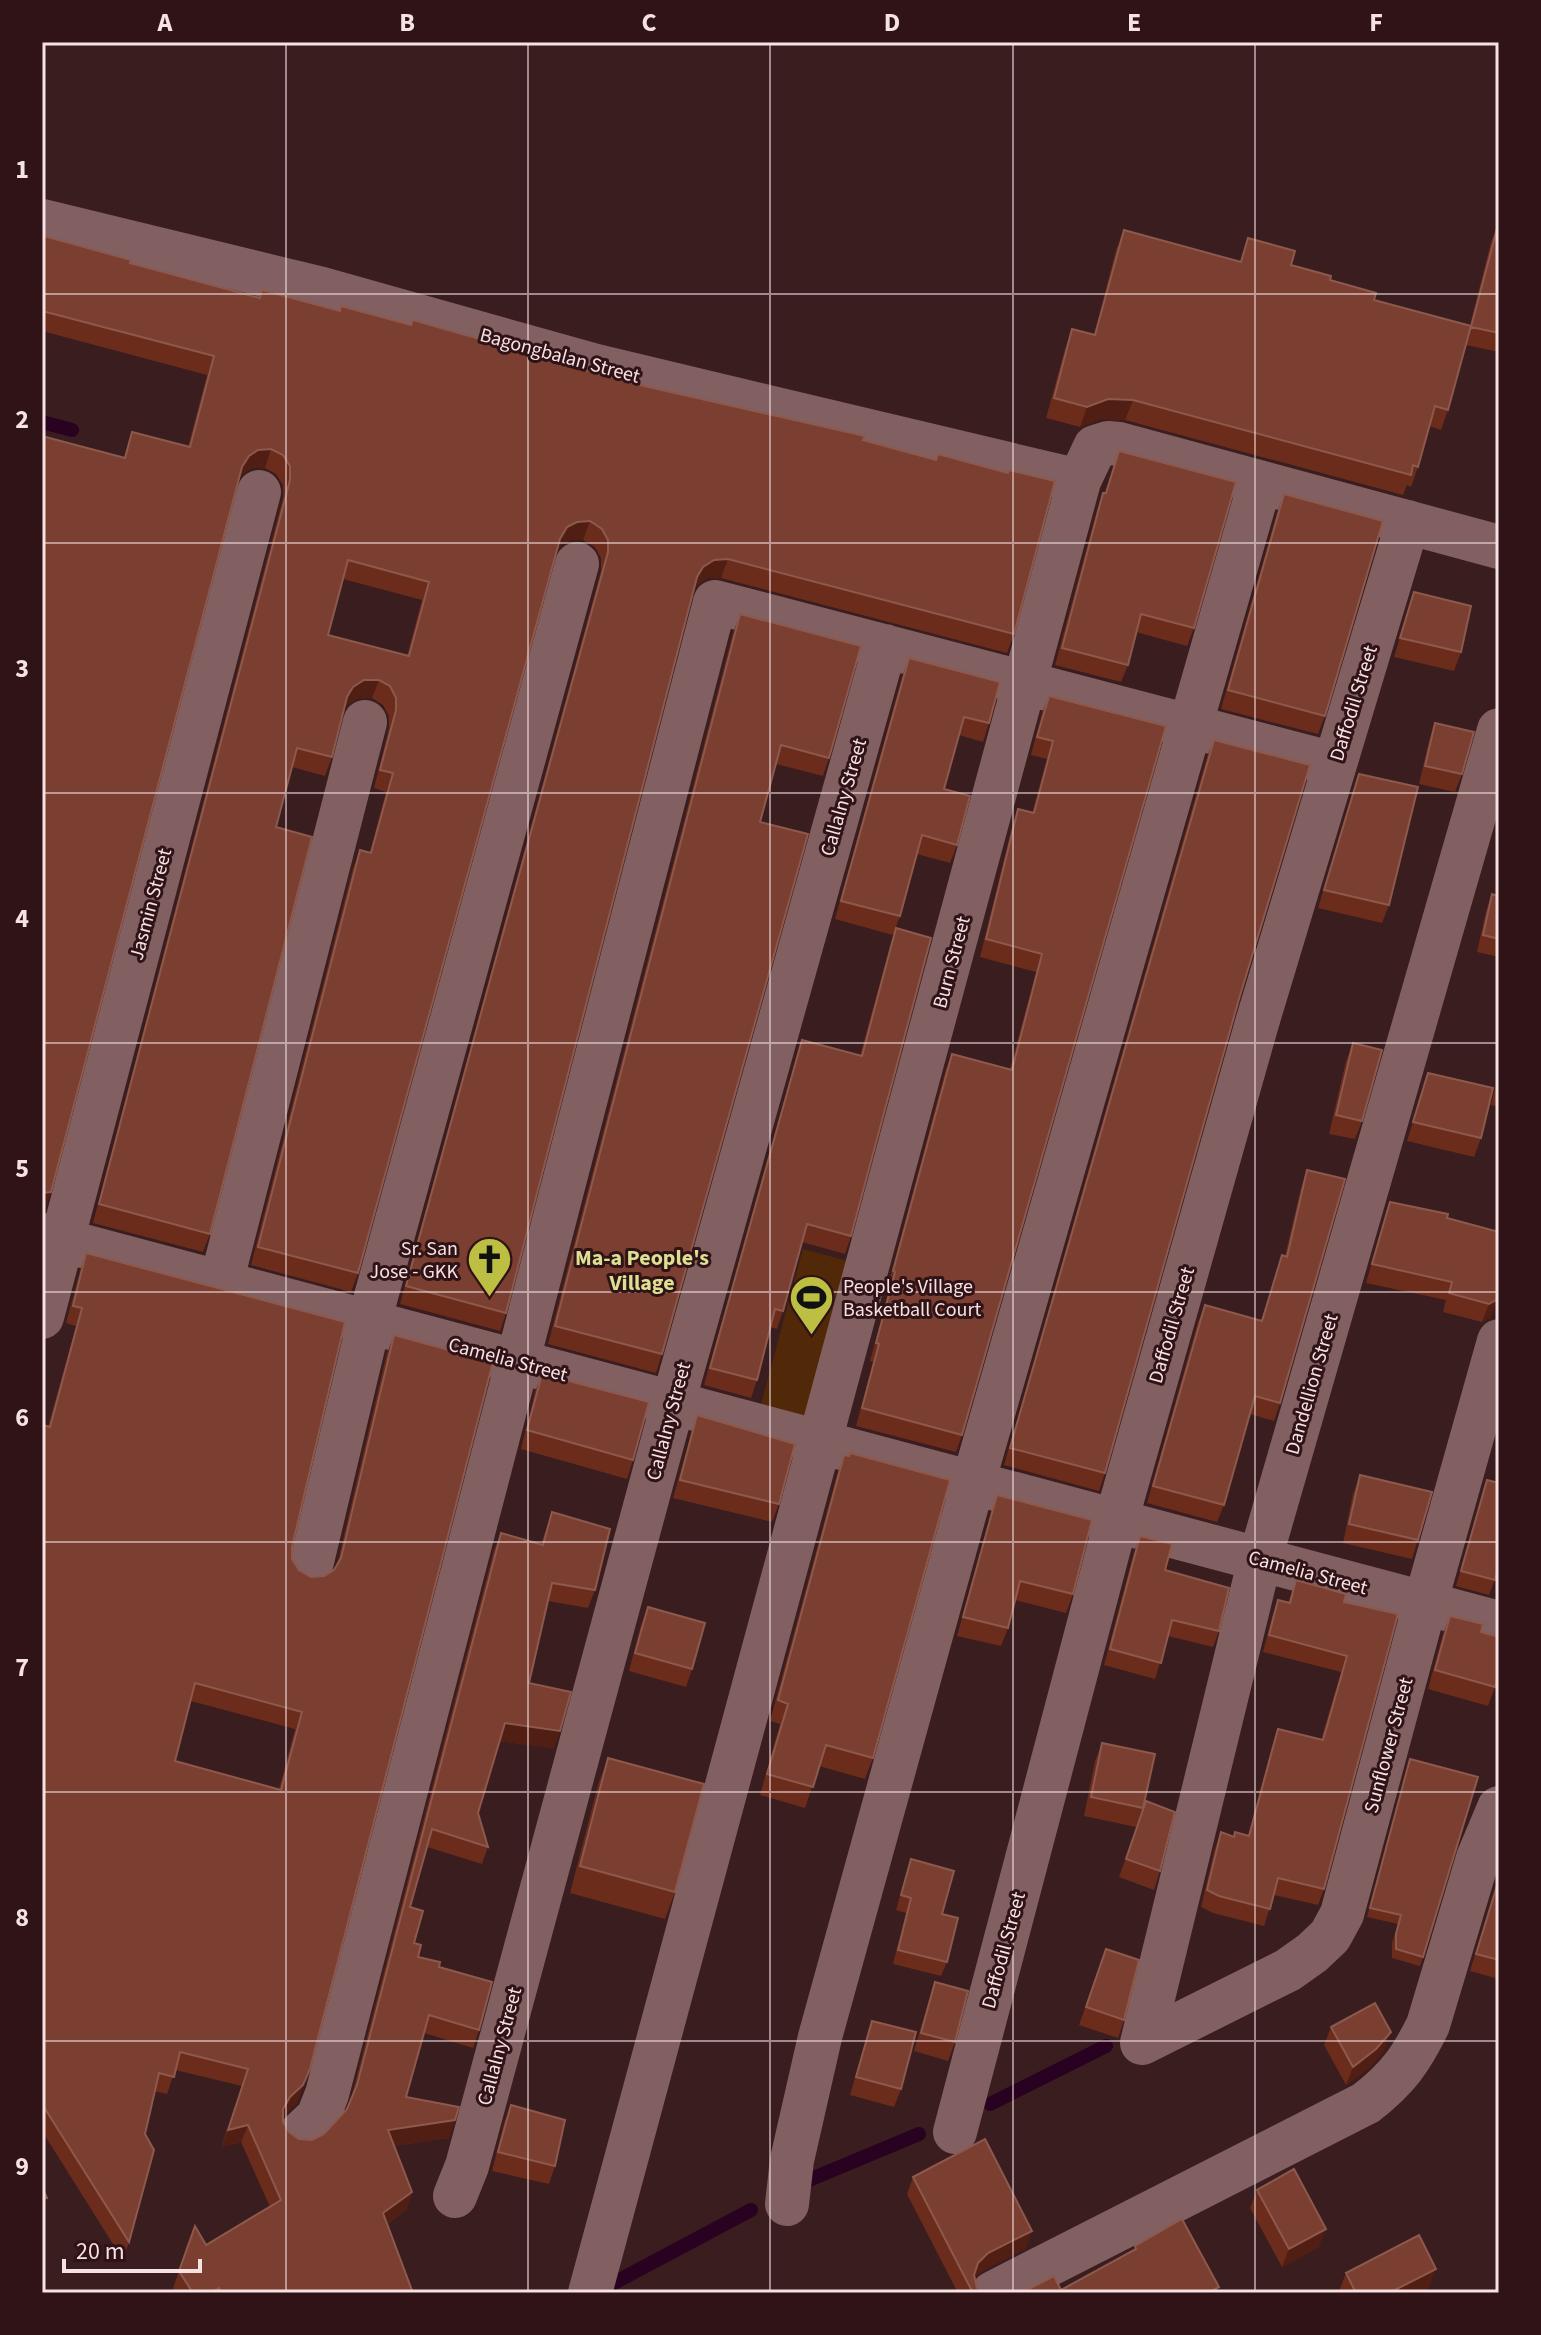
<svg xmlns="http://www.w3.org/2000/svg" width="1541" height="2335" viewBox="0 0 1541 2335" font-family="'Source Sans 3',sans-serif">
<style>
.garden{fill:#512909}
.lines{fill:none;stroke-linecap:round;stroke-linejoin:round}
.stream{stroke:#2a0221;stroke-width:14}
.minor{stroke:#825f61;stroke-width:44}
.wall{fill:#6b2c1c;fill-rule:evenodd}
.shaded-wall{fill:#511e14}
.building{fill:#7a3f31;stroke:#8d594d;stroke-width:2;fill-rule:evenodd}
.grid{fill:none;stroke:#f7e2e3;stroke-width:2;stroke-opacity:0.55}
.labels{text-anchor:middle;stroke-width:6;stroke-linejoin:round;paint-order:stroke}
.street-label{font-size:20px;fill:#f7e2e3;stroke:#2f1316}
.poi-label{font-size:20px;fill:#f7e2e3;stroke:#2f1316;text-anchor:end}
.neighbourhood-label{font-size:22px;font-weight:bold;fill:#dde092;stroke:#2f1316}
.neatline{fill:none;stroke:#f7e2e3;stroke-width:3}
.grid-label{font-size:26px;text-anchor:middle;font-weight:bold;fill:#f7e2e3}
</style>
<rect width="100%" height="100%" fill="#3a1d1f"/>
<!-- garden -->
<path class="garden" d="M803 1249 863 1265 820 1424 760 1408Z"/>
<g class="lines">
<!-- stream -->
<path class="stream" d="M42 422 72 430
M990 2104 1106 2046
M804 2182 919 2134
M610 2285 751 2210"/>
<!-- minor -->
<path class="minor" d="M42 221 322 289 596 366 1079 481
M42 1235 1499 1623
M221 1283 365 722
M42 1317 259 492
M310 1570 369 1322 577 564
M1142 2043 1260 1559 1499 730
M1142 2043 1288 1970 1312 1953 1330 1936 1342 1914 1425 1604 1499 1341
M955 2132 1116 1521 1257 1023 1408 522
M301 2133 318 2117 327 2094 715 602 1334 764
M455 2196 467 2166 673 1403 885 646
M787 2204 792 2160 820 2037 973 1483 1260 483
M590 2293 1079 481 1095 447 1108 443 1119 444 1499 547
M993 2293 1366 2103C1397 2079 1411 2060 1428 2025L1478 1858 1499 1808"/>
</g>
<!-- wall -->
<path class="wall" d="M1499 221V352L1466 345 1448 410 1441 430 1429 426 1418 467 1411 487 1407 485 1403 495 1125 420 1101 419 1080 427 1046 418 1065 349 1072 329 1094 335 1116 250 1124 230 1240 262 1248 238 1291 265 1330 280 1374 300 1470 325 1491 242Z
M42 241 259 298 262 290 340 311 411 325 644 386 863 440 1014 634 1007 653 721 578H708L697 585 694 589 506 1313 500 1331 400 1304 601 571V558L595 547 583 540H570L560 546 556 553 358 1273 351 1292 251 1265 353 868 360 850 370 852 386 792 374 788 389 728V716L383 705 372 698H358L347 705 344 709 332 757 325 776 292 767 276 827 210 1234 203 1252 93 1223 283 498V485L276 474 265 468H252L242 474 238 480 51 1192 44 1211H42V436L124 458 132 432 188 447 207 375 42 331ZM343 579 422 600 407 656 328 635Z
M1119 451 1194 628 1187 646 1136 632 1128 665 1121 682 1055 665 1097 510 1103 493H1105Z
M1284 494 1325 716 1318 734 1221 709 1277 513Z
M1414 592 1461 652 1454 671 1394 657Z
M740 614 829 758 823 776 776 764 760 822 662 1354 656 1373 548 1344 733 633Z
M909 658 989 723 983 742 959 735 944 789 957 845 950 863 917 854 900 916 893 935 835 919 902 677Z
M1049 696 1166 726 962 1435 956 1452 856 1426 873 1362 870 1361 889 1290 887 1289 945 1072 952 1054 1010 1069 1036 972 980 957 1012 827 1018 809 1032 813 1047 759 1031 755 1042 713Z
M1435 723 1462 774 1455 792 1419 784 1429 741Z
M1214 740 1239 999 1105 1473 1099 1491 1004 1465 1207 757Z
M1359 774 1389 905 1382 923 1318 908Z
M1499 882V957L1477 952 1486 911 1492 894 1496 895Z
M896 928 851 1236 845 1254 802 1242 783 1311 777 1329 770 1327 757 1380 751 1398 704 1385 796 1058 802 1040 860 1056 890 946Z
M1353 1043 1362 1121 1355 1139 1329 1134 1346 1061Z
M1499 1072V1107L1491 1105Z
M1428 1073 1481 1138 1474 1157 1407 1141Z
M1307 1170 1280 1403 1274 1421 1250 1414 1224 1505 1217 1522 1147 1503 1198 1322 1205 1305 1261 1321 1282 1255 1285 1256 1301 1188Z
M1390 1202 1499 1232 1491 1317 1482 1322 1443 1312 1446 1300 1366 1283 1384 1220Z
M86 1253 292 1547V1559L299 1570 311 1577 324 1576 334 1570 337 1565 387 1353 394 1335 297 2103 283 2116V2122L289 2132 299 2139 312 2140 324 2134 347 2109 351 2099 494 1550 501 1533 541 1544 552 1512 595 1590 588 1608 548 1601 529 1683 554 1748 499 1741 478 1813 488 1847 482 1864 427 1847 410 1907 414 1943 418 1957 439 1967 479 2030 473 2048 424 2033 406 2097 449 2138 394 2146 412 2192 406 2210 387 2224 413 2293H176L173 2288 195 2226 206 2245 270 2207 241 2142 221 2147 242 2086 175 2070 167 2094 154 2091 145 2134 129 2242 123 2260 42 2131V1428L48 1427 76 1326 66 1323 80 1271ZM191 1701 295 1729 279 1789 175 1761Z
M542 1374 633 1460 627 1479 521 1449 535 1392Z
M697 1415 779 1504 772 1522 673 1498 691 1434Z
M844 1455 873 1758 865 1779 819 1766 805 1808 760 1795 780 1724 770 1721 837 1475Z
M1360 1475 1418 1540 1412 1559 1343 1543 1353 1494Z
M1487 1480 1499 1483V1579H1495L1489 1595 1456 1586 1482 1495Z
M997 1495 1073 1594 1066 1613 1015 1600 1008 1628 1001 1646 957 1636 991 1513Z
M1140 1536 1165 1570 1219 1631 1213 1647 1168 1636 1155 1679 1104 1665 1134 1552Z
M1296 1580 1344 1602 1398 1614 1324 1889 1318 1905 1274 1895 1264 1926 1213 1913 1201 1907 1215 1848 1221 1832 1233 1836H1248L1272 1746 1278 1729 1321 1740 1341 1672 1263 1652 1272 1617 1278 1600 1288 1603Z
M648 1607 692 1669 686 1687 629 1671 641 1625Z
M1450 1616 1481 1632 1495 1687 1488 1706 1428 1689 1443 1634Z
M1102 1743 1143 1808 1136 1827 1084 1816 1095 1761Z
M608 1758 675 1892 665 1919 570 1893 598 1785Z
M1410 1759 1423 1957 1420 1966 1392 1958V1943L1398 1924 1367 1917Z
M1146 1801 1160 1871 1154 1890 1119 1877Z
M911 1859 942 1914 947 1962 941 1976 893 1964 906 1913 896 1910Z
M1499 1878V1979L1470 1971Z
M1106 1949 1124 2020 1118 2038 1079 2025Z
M935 1982 955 2042 948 2061 914 2051 929 2000Z
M872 2021 901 2089 894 2107 850 2095 866 2039Z
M1331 2027 1384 2051 1369 2068 1346 2085 1324 2045Z
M511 2105 555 2166 549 2184 492 2171 504 2123Z
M913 2177 1032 2231 1025 2249 982 2271 975 2277 977 2288 982 2293H958L907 2194Z
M1257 2190 1319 2247 1282 2267 1250 2208Z
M1346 2273 1429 2287 1418 2293H1340L1339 2291Z"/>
<!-- shaded-wall -->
<path class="shaded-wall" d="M1108 399 1133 400 1125 420 1101 419 1080 427 1087 407Z
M271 449 265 468H252L242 474 235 486 242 467 249 456 258 450Z
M590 521 583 540H570L560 546 553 557 560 539 567 527 577 522Z
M728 559 721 578H708L697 585 691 596 697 577 703 567 714 560Z
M364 680H379L372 698H358L347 705 341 716 347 697 353 687Z
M51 1192 44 1211H42V1193Z
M1498 1299 1491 1317 1482 1322 1489 1304Z
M505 1723 560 1731 554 1748 498 1741Z
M1391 2032 1384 2051 1369 2068 1346 2085 1353 2067Z
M310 2069 297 2103 284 2115 283 2109Z
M455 2120 449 2138 381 2148 388 2130Z
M248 2125 241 2142 221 2147 228 2130Z
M412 2192 406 2210 376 2231 383 2213Z
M47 2198 42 2212V2199Z
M1326 2229 1319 2247 1282 2267 1289 2249Z
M1032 2231 1025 2249 982 2271 972 2280 978 2263 988 2253Z
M1436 2269 1429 2287 1418 2293H1389Z
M1219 2287 1217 2293H1208Z"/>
<!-- building -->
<path class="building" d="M1498 225H1499V333L1471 327Z
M1124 230 1241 262 1248 238 1295 251 1291 265 1331 276 1330 280 1376 293 1374 300 1471 326 1448 410 1435 406 1418 467 1413 465 1411 475 1133 400 1108 399 1087 407 1054 398 1072 329 1095 335Z
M44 236 131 260 130 263 260 298 262 290 340 311 341 306 411 325 413 320 490 342V344L644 386 865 436 863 440 936 460 938 454 1008 473 1009 470 1055 481 1014 634 728 559 714 560 703 567 697 577 506 1313 406 1286 608 552V540L602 529 590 521 577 522 567 527 560 539 358 1273 258 1247 360 850 371 853 393 773 380 770 396 710V698L390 686 379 680H364L353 687 347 697 332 757 297 748 276 827 312 837 210 1234 99 1204 290 480V466L283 455 271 449 258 450 249 456 242 467 51 1192 42 1193V436L125 458 132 432 190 447 214 356 42 311V243ZM348 560 429 582 409 656 328 635Z
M1119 451 1236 482 1194 628 1141 614 1128 665 1062 648 1103 493H1106Z
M1284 494 1383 521 1325 716 1228 690Z
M1414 592 1471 606 1461 652 1400 638Z
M740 614 861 646 829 758 781 745 760 822 808 834 662 1354 555 1326Z
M909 658 1000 682 989 723 964 717 944 789 970 796 957 845 922 835 900 916 841 901Z
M1049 696 1166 726 962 1435 862 1408 879 1344 876 1343 895 1272 893 1271 952 1054 1012 1070 1042 954 986 939 1018 809 1034 813 1053 741 1037 737Z
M1435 723 1474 732 1462 774 1425 766Z
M1214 740 1310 765 1239 999 1105 1473 1010 1448Z
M1359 774 1418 787 1389 905 1324 890Z
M1499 892V939L1483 935 1492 894 1498 896Z
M896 928 931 938 851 1236 807 1224 783 1311 775 1309 757 1380 710 1368 802 1040 862 1056Z
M1353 1043 1382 1050 1362 1121 1336 1115Z
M1428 1073 1493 1088 1481 1138 1413 1122Z
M1307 1170 1345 1179 1280 1403 1255 1396 1224 1505 1153 1486 1205 1305 1262 1321 1282 1255 1287 1257Z
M1390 1202 1448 1214 1447 1218 1499 1232 1498 1299 1489 1304 1449 1293 1452 1282 1372 1264Z
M86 1253 345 1322 292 1547V1559L299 1570 311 1577 324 1576 334 1570 341 1558 394 1335 493 1362 310 2069 303 2085 290 2097 283 2109V2122L289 2132 299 2139 312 2140 324 2134 347 2109 357 2085 501 1533 543 1545 552 1512 610 1529 595 1590 552 1583 529 1683 571 1692 560 1731 505 1723 478 1813 488 1847 432 1829 410 1907 423 1911 414 1943 421 1945 418 1957 440 1962 439 1967 492 1982 479 2030 429 2015 406 2097 459 2107 455 2120 388 2130 412 2192 383 2213 413 2293H222L219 2288 210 2293H193L179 2271 195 2226 206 2245 281 2200 248 2125 228 2130 248 2069 180 2052 174 2077 159 2073 145 2134 154 2150 129 2242 42 2104V1428L43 1425 50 1427 82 1308 73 1306ZM195 1683 302 1712 281 1790 175 1761Z
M542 1374 649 1402 633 1460 527 1430Z
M697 1415 795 1444 779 1504 680 1480Z
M850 1453 950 1480 873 1758 826 1745 813 1787 767 1774 788 1704 778 1700 844 1455 849 1456Z
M1360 1475 1432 1492 1418 1540 1349 1524Z
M1487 1480 1499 1483V1564L1495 1580 1461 1571Z
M997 1495 1092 1520 1073 1594 1020 1581 1008 1628 963 1617Z
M1140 1536 1172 1544 1165 1570 1229 1588 1219 1631 1172 1620 1161 1663 1110 1649Z
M1296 1580 1346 1594 1344 1602 1398 1614 1324 1889 1278 1878 1270 1909 1219 1896 1207 1890 1221 1832 1234 1837 1235 1832 1249 1836 1278 1729 1323 1740 1347 1656 1269 1635 1278 1600 1290 1603Z
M648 1607 705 1623 692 1669 635 1653Z
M1450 1616 1483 1624 1481 1632 1499 1637V1673L1495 1687 1435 1670Z
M1102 1743 1155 1754 1143 1808 1091 1797Z
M608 1758 704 1784 675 1892 580 1866Z
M1410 1759 1478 1777 1423 1957 1396 1949V1934L1401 1915 1370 1908Z
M1146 1801 1175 1812 1160 1871 1126 1859Z
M911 1859 954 1871 942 1914 958 1918 947 1962 898 1950 911 1898 901 1895Z
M1499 1879V1960L1476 1954Z
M1106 1949 1139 1960 1124 2020 1086 2007Z
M935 1982 968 1991 955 2042 921 2033Z
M1375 2003 1391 2032 1376 2049 1353 2067 1331 2027Z
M872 2021 916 2032 901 2089 856 2077Z
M511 2105 565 2120 555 2166 498 2152Z
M985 2139 1032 2231 988 2253 978 2263 974 2275 977 2288 982 2293H973L913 2177Z
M1294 2169 1326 2229 1289 2249 1257 2190Z
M42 2187 47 2198 42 2199Z
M1182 2219 1219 2287 1208 2293H1021L1054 2276 1061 2290 1136 2249 1135 2246Z
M1419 2235 1436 2269 1389 2293H1356L1346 2273Z"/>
<!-- grid -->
<path class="grid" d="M286 42V2293M528 42V2293M770 42V2293M1013 42V2293M1255 42V2293M42 294H1499M42 543H1499M42 793H1499M42 1043H1499M42 1292H1499M42 1542H1499M42 1792H1499M42 2041H1499"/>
<!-- icons -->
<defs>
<symbol id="church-pin" viewBox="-11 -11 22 30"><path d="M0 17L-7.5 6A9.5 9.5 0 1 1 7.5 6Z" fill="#bdbf43" stroke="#2f1316"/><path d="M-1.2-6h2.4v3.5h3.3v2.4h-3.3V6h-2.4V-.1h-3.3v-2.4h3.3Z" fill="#111"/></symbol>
<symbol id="stadium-pin" viewBox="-11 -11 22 30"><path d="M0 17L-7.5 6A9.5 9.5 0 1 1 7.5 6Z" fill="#bdbf43" stroke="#2f1316"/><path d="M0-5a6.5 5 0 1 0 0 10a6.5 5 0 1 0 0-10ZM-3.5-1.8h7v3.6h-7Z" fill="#111"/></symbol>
</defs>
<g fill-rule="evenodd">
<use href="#church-pin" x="464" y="1234" width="51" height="69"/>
<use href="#stadium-pin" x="786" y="1272" width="51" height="69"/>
</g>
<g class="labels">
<!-- street labels -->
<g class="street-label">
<text transform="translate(560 355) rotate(15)" y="7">Bagongbalan Street</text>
<text transform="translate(1353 703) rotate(-73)" y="7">Daffodil Street</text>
<text transform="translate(843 797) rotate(-74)" y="7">Callalny Street</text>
<text transform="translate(150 904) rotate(-75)" y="7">Jasmin Street</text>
<text transform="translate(951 962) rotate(-75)" y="7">Burn Street</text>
<text transform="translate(1171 1325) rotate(-74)" y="7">Daffodil Street</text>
<text transform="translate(508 1359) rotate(15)" y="7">Camelia Street</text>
<text transform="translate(1311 1384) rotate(-74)" y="7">Dandellion Street</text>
<text transform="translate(668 1421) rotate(-75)" y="7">Callalny Street</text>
<text transform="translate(1308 1572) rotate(15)" y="7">Camelia Street</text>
<text transform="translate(1388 1745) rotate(-75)" y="7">Sunflower Street</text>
<text transform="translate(1003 1950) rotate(-75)" y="7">Daffodil Street</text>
<text transform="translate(499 2046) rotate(-75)" y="7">Callalny Street</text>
</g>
<!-- poi labels -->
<g class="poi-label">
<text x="458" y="1255">Sr. San<tspan x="458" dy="23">Jose - GKK</tspan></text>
<text x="843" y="1293" text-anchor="start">People's Village<tspan x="843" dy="23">Basketball Court</tspan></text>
</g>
<!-- neighbourhood labels -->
<g class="neighbourhood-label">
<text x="642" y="1265">Ma-a People's<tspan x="642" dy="25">Village</tspan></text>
</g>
</g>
<!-- border -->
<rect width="1541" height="2335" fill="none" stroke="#2f1316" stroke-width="88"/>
<!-- scale -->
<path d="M64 2259v12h136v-12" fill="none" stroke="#f7e2e3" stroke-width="4"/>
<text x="76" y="2259" font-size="24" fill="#f7e2e3" stroke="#2f1316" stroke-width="6" paint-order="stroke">20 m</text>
<rect x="44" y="44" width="1453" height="2247" class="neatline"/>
<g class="grid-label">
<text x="165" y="31">A</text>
<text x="407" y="31">B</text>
<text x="649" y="31">C</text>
<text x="892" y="31">D</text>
<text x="1134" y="31">E</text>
<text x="1376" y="31">F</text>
<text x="22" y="178">1</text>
<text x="22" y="428">2</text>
<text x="22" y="677">3</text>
<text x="22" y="927">4</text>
<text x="22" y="1177">5</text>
<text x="22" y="1426">6</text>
<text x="22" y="1676">7</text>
<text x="22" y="1926">8</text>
<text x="22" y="2175">9</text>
</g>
</svg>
